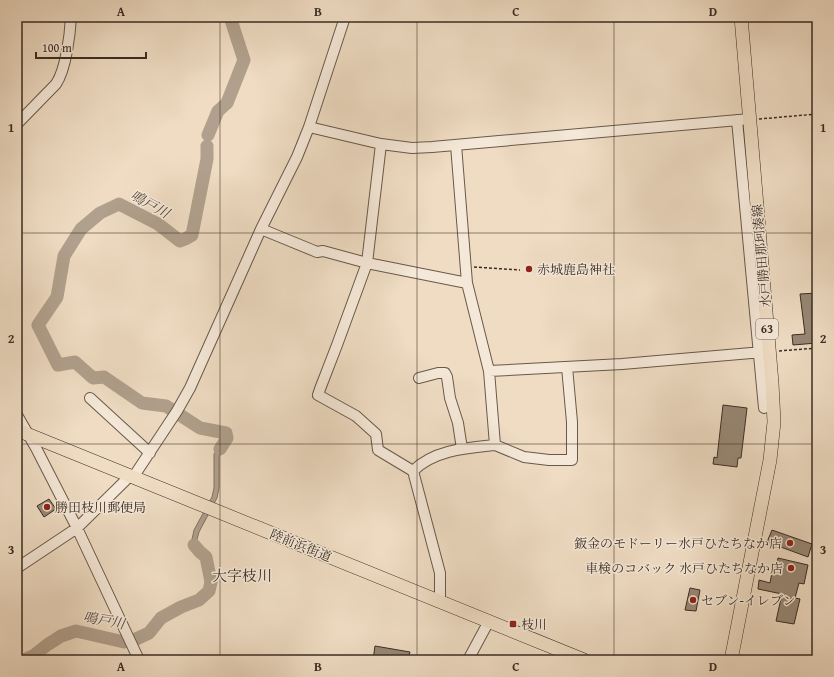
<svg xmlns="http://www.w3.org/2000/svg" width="834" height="677" viewBox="0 0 834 677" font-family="'Gentium Book Plus','Noto Serif JP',serif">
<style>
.water{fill:#b1a08d;stroke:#817263}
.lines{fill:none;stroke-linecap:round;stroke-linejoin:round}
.river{stroke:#b1a08d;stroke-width:13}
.building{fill:#988876;stroke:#3a2d23}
.minor-casing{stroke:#67594b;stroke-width:12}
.major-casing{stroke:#3a2d23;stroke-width:14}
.path{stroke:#3a2d23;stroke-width:1.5;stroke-dasharray:3 2;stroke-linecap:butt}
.minor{stroke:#f5e8d8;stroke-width:10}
.major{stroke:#efdcc3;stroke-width:13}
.grid{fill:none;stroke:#3a2d23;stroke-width:1;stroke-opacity:0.55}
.poi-dot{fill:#8f2418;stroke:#f5e8d8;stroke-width:1.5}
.labels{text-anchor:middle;stroke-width:3;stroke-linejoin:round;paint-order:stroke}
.shield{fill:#f5e8d8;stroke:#726559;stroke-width:1}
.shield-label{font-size:12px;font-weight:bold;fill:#3a2d23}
.street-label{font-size:13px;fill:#3a2d23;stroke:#f5e8d8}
.poi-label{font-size:13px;fill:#3a2d23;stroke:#f5e8d8;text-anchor:start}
.water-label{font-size:14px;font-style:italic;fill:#584a3e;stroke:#f5e8d8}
.quarter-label{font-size:15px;fill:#3a2d23;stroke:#f5e8d8}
.neatline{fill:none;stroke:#3a2d23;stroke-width:1.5}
.grid-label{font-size:13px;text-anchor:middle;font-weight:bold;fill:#3a2d23}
</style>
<rect width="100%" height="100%" fill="#efdcc3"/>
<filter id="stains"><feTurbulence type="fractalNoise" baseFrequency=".005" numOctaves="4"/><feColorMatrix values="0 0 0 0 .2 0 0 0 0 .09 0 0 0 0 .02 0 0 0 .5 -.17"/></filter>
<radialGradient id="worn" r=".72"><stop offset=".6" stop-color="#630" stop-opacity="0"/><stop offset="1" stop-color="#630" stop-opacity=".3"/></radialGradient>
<!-- water -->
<path class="water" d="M227 431 230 438 219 455V488L217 498 199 532 196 543 201 551 208 556 205 558 198 554 191 544 194 530 212 497 214 488V454L225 438 224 434Z"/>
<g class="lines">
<!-- river -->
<path class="river" d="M208 135 218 111 227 103 244 60 230 17
M207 146V159L192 235 185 239 180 241 158 224 119 204 100 213 81 229 64 256 57 297 38 325 58 365 75 362 93 378 104 377 142 403 166 406 200 428 226 433 227 438 220 449
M24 660 33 656 47 645 61 636 76 631 124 642 136 639 149 633 161 618 181 607 199 600 209 591 211 582 206 557 200 552 194 545"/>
</g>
<!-- building -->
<path class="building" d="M817 293V343L793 345 792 335 805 334 800 294Z
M723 405 747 408 741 458H738L737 467 713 464 714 457 717 458Z
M49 499 56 509 44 517 37 506Z
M772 530 812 544 808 557 767 542Z
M778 558 808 565 804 584 799 583 795 598 800 599 794 624 776 621 782 594 758 589 759 580 770 583 772 572H775Z
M690 588 700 590 696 611 685 610Z
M375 646 410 652 408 660H373Z"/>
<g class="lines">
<defs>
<path id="minor" d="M737 120 764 408
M17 124 56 84C66 69 70 35 71 17
M309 127 381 144 412 148 432 147 750 119
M381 144 367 263 337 345 320 389 318 395 356 416 376 434 378 450 413 471 440 573V601
M261 229 317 252 323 251 367 263 467 283
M489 371 622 364 763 352
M419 378 438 373H445L447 377 450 398 458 423 462 449
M90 398 150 453
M17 415 36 448 77 528 139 660
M495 445 524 457 549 460H572V422L567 367
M413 471C434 450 466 448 495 445L489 371 467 283 456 145
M134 476 177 411 190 388 261 229 297 157 309 127 345 17
M17 568 77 528 131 475
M468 660 489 621"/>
<path id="major" d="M17 430 584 660
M731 660 770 460 774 422 772 383 741 17"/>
</defs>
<!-- minor casing -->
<use href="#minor" class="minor-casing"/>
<!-- major casing -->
<use href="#major" class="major-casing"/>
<!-- path -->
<path class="path" d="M759 119 817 114
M474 267 520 270
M779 351 817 348"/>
<!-- minor -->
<use href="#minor" class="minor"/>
<!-- major -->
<use href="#major" class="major"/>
</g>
<!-- grid -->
<path class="grid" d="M220 17V660M417 17V660M614 17V660M17 233H817M17 444H817"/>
<!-- markers -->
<g class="poi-dot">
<circle cx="529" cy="269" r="4"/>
<circle cx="47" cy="507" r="4"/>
<circle cx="790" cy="543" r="4"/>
<circle cx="791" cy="568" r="4"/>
<circle cx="693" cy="600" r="4"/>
<rect x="509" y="620" width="8" height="8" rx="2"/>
</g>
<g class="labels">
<!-- shield labels -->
<rect class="shield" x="756" y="319" width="22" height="20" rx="3"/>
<g class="shield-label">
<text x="767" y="333">63</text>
</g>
<!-- street labels -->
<g class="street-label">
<text transform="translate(761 256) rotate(-95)" y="5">水戸勝田那珂湊線</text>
<text transform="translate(301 545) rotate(22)" y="5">陸前浜街道</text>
</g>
<!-- poi labels -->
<g class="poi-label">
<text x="537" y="274">赤城鹿島神社</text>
<text x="55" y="512">勝田枝川郵便局</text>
<text x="782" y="548" text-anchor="end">鈑金のモドーリー水戸ひたちなか店</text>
<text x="783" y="573" text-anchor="end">車検のコバック 水戸ひたちなか店</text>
<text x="701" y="605">セブン-イレブン</text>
<text x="521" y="629">枝川</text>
</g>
<!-- water labels -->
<g class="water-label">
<text transform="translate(150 204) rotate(29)" y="5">鳴戸川</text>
<text transform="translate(104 620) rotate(10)" y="5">鳴戸川</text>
</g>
<!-- quarter labels -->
<g class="quarter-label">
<text x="242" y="581">大字枝川</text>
</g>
</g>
<!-- margin -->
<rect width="834" height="677" fill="none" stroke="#efdcc3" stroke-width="44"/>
<!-- scale -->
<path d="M36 52v6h110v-6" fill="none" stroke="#3a2d23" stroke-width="2"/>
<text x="42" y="52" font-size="12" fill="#3a2d23" stroke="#f5e8d8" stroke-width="3" paint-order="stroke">100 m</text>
<rect x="22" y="22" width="790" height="633" class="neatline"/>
<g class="grid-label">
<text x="121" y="16">A</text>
<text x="318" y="16">B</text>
<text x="516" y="16">C</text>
<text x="713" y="16">D</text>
<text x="11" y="132">1</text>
<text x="823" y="132">1</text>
<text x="11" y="343">2</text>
<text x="823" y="343">2</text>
<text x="11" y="554">3</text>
<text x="823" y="554">3</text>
<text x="121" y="671">A</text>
<text x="318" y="671">B</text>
<text x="516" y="671">C</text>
<text x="713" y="671">D</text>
</g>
<rect width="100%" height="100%" filter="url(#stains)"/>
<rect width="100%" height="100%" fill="url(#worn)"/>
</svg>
